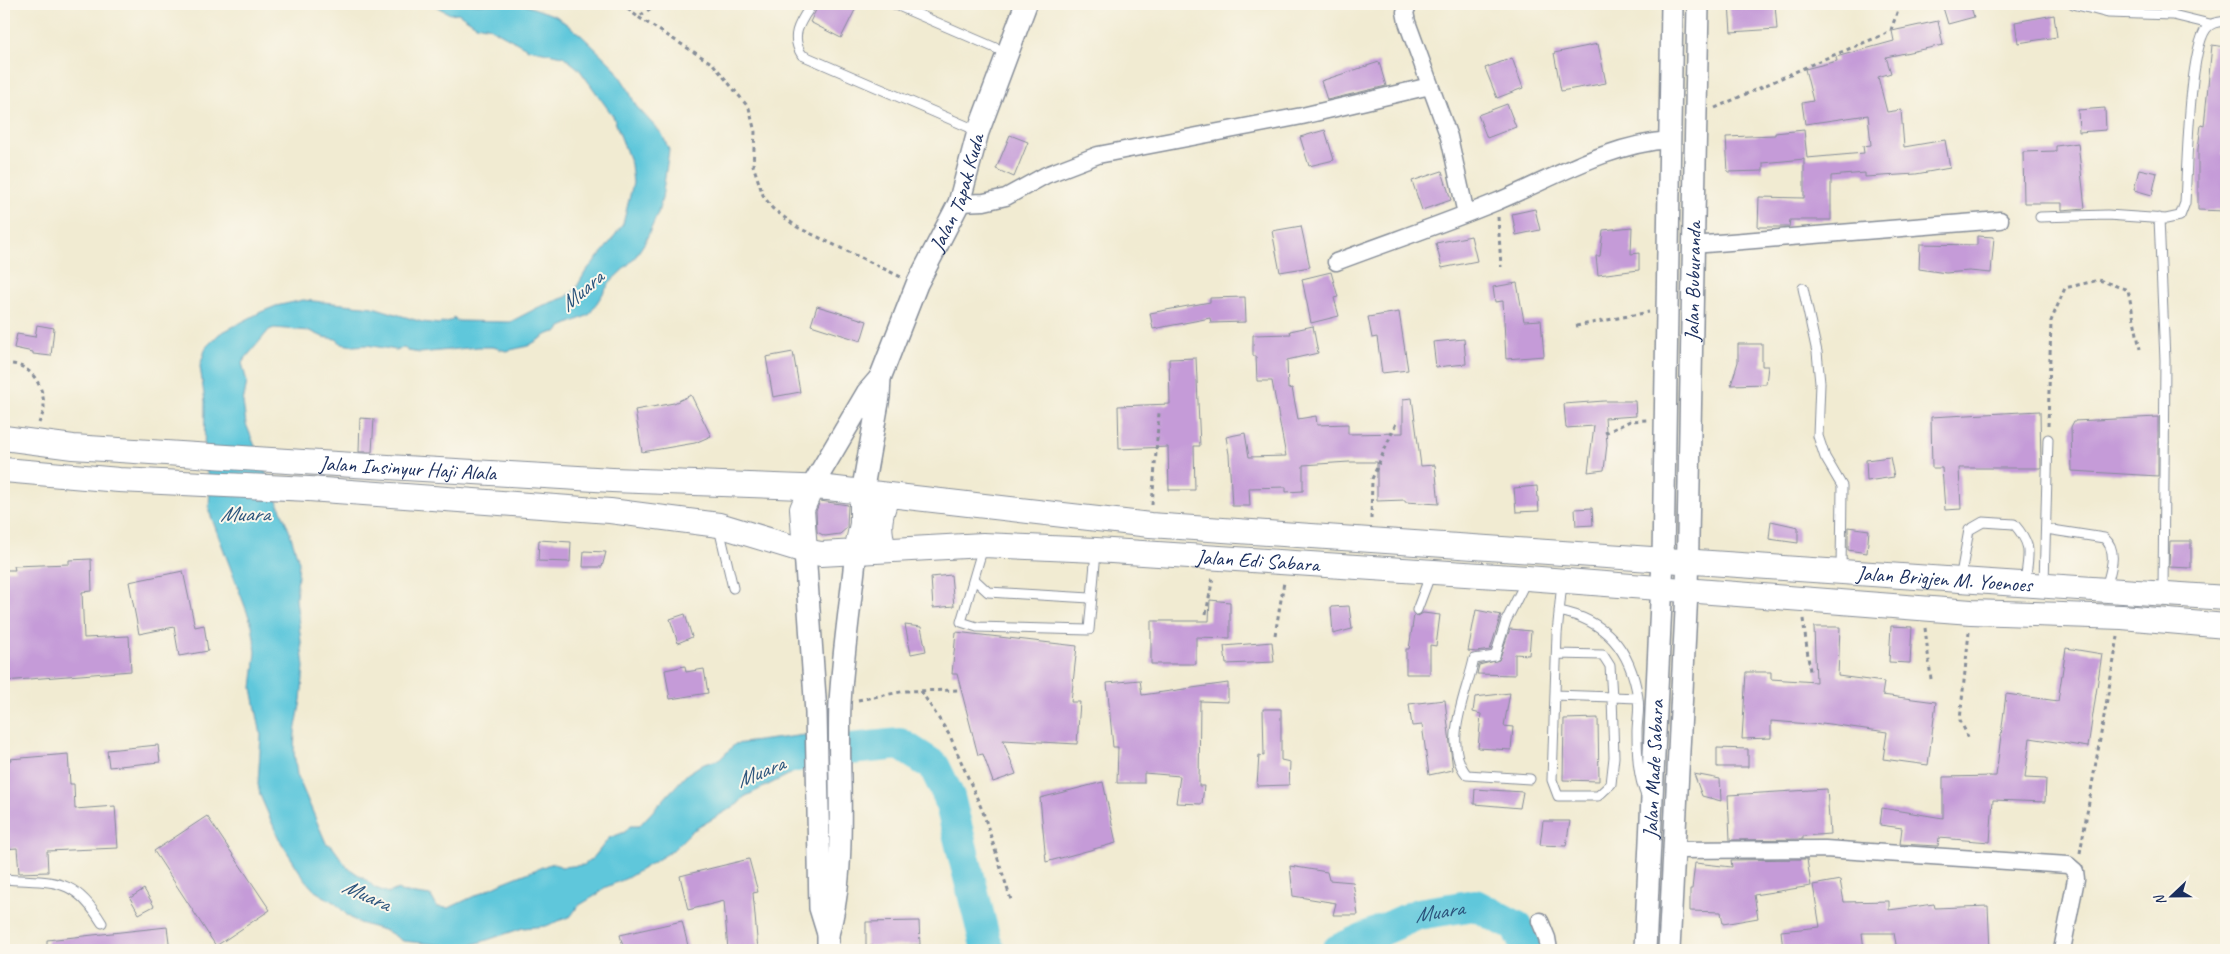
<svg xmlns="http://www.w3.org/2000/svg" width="2230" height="954" viewBox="0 0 2230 954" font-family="Caveat,sans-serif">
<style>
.water{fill:#5fc7db;stroke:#3d7b9c}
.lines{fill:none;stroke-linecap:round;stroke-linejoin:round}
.river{stroke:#5fc7db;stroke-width:32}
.building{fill:#c59bd8}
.service-casing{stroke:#868d98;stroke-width:11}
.minor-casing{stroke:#868d98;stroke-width:19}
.tertiary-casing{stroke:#868d98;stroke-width:24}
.secondary-casing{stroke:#868d98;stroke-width:26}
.path{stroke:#868d98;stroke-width:3;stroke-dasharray:4 4;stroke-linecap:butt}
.service{stroke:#fff;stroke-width:9}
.minor{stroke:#fff;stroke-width:16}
.tertiary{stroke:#fff;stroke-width:21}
.secondary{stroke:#fff;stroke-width:24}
.labels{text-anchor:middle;stroke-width:4;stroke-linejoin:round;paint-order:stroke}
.street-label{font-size:21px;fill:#1b2f5e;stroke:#fbf7ec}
.water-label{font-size:22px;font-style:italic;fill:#2c557d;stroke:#fbf7ec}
</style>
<rect width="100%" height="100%" fill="#fbf7ec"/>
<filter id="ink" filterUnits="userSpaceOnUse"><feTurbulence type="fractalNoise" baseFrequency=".02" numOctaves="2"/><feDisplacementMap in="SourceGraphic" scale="10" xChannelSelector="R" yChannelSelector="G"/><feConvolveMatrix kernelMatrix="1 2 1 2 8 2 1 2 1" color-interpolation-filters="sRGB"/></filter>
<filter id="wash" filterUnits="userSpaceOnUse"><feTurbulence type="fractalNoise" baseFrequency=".0096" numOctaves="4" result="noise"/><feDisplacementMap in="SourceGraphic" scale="20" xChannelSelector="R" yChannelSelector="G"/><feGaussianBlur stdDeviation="1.12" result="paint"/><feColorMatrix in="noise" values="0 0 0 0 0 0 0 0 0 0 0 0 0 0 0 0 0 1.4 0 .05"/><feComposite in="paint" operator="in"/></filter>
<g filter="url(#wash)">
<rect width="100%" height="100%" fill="#f1ebd2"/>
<!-- water -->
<path class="water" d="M432 4H522L556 16 581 35 614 67 628 89 636 106 662 134 669 150 662 198 658 213 645 242 634 259 611 281 589 315 561 327 559 331 548 334 528 346 506 351 493 347H478L420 353 408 351 404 348 396 350 367 345 354 346 342 344 336 339 323 337 310 331 274 328 269 330 244 360 242 363 247 382 243 402 246 424 289 530 299 562 296 599 304 667 301 700 295 732 294 752 297 775 326 843 332 846 347 867 369 882 375 888 389 893 398 889 400 892 431 896 437 907 449 908 504 882 550 864 555 863 561 867 584 865 594 857 609 838 625 832 630 826H639L687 774 701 765 720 759 735 744 805 735 809 737 810 764 744 797 738 804 692 831 672 851 627 878 604 888 598 894 578 906 571 916 546 926 523 928 478 943 462 947 403 941 387 931 359 923 348 916 335 903 315 891 305 880 279 839 260 795 258 784 261 735 252 688 256 652 252 625 209 511 210 484 204 462 205 402 200 366 206 347 219 334 261 312 276 306 303 300 373 307 422 322 439 324 453 320 454 317 456 321 510 322 539 307 566 297 575 290 586 271 605 249 623 224 633 183 631 164 613 116 579 69 563 56 528 49 485 25V27L476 25 458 13 450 14Z"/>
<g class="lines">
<!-- river -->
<g class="river">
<path d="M784 759 811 753 900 744 934 766 949 797 985 941 989 950"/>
<path id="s1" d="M1338 950 1418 914 1475 905 1517 927 1527 950"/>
</g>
</g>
<g id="blocks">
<!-- building -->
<path class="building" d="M819 4H858L841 38 810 22Z
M1729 4H1775L1777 29 1731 32Z
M1942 4H1970L1974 17 1948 24Z
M2054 15 2057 37 2018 43 2015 22Z
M1938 21 1943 45 1886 57 1891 73 1878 77 1887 112 1901 110 1904 147 1945 140 1950 168 1916 174 1865 177V173L1831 176V220H1790L1789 227H1758L1759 197 1804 198V159L1763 163V171L1728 172 1726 137 1775 135V133L1804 130 1807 158 1864 153 1863 146 1871 145 1868 115 1805 124 1802 103 1813 101 1805 69 1837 61 1836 57 1894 41 1892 31Z
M1598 44 1606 83 1561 91 1554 53Z
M2212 45 2226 47V125L2222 154H2226V211L2198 210V149L2201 125 2204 126Z
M1512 58 1523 88 1497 98 1485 68Z
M1379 62 1386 86 1327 100 1321 81Z
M1507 104 1516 127 1487 138 1478 115Z
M2105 108 2106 130 2079 132 2078 110Z
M1325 130 1334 160 1309 166 1300 137Z
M1010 135 1028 142 1014 177 996 169Z
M2078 143 2085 208 2062 210V203H2024L2023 152 2056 151V146Z
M2139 169 2157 173 2152 195 2134 190Z
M1442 171 1451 200 1422 210 1412 181Z
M1535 209 1540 230 1516 235 1512 214Z
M1301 226 1310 267 1280 272 1272 231Z
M1632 227 1631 254 1639 253V270L1598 275 1596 256H1600L1603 230Z
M1471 236 1477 261 1442 268 1436 243Z
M1977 236 1994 237 1991 273 1969 271 1946 273 1919 269 1920 244 1977 245Z
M1331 272 1338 297 1334 298 1339 316 1311 323 1302 279Z
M1517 283 1524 321 1541 320 1544 356 1506 359 1503 301 1495 302 1493 287Z
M1245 297 1246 322 1211 323 1210 318 1153 329 1150 313 1210 302V298Z
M817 306 867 321 861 341 811 325Z
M1399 312 1408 370 1382 373 1377 337 1372 338 1368 317Z
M37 325 54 328 51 356 33 354V352L14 348 17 334 35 337Z
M1313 326 1318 353 1287 360 1288 389 1292 388 1298 419 1316 416 1317 425 1348 424V434L1403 433V399L1412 398 1421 466 1435 465 1439 504 1405 502V500L1377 501V462H1349L1303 465V491L1286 492V487L1249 488 1250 506H1232L1229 454 1226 437 1245 433 1249 457 1286 456 1272 381H1257L1256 356H1253V335L1291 334 1290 331Z
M1464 339 1466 364 1436 367 1433 342Z
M1738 344H1762V366H1768L1766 384 1731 385 1738 362Z
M793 352 800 392 773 397 766 357Z
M1196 358 1200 446H1194L1195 490H1169L1168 447 1119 449 1118 406 1170 404 1169 359Z
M691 395 711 436 695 443 642 452 635 410 674 403Z
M1604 401H1635L1636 416 1605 418 1607 444 1604 470 1588 472 1594 426 1566 428 1564 404Z
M2040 411 2041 468H1959L1961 509 1945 510 1942 468H1932L1931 417Z
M2158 417V476L2072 471 2071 427 2074 421Z
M360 418 374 419 372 452H359Z
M1890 457 1894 477 1867 481 1866 460Z
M1537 486 1539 511 1516 512 1514 488Z
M820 501 848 505 847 528 840 534 825 536 817 532 816 511Z
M1592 508 1593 525 1576 526 1575 509Z
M1771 521 1798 527V543L1769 539Z
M1848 527 1869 530 1867 553 1848 550Z
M539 540 571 542 570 562 538 561Z
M2170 541H2191V568L2169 567Z
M584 551 606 552 602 567H583Z
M91 559 92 591 82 592 84 638 129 636 131 671 4 681V570H15L14 566 69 564V560Z
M183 571 195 627 204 625 208 651 179 656 174 627 139 634 129 582Z
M951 575 954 606 933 608 931 577Z
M1210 600 1230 602V638L1196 637V664H1151V621H1209Z
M1349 606 1352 629 1333 634 1331 607Z
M1476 610 1501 615 1490 650 1476 652 1468 651Z
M1423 613 1440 615 1436 646 1430 645V674H1406V649H1409L1414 615 1418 616Z
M685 614 692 637 678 643 670 619Z
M905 625 921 627 926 651 911 654Z
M1891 626 1912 627 1910 663 1889 662Z
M1814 627H1840L1838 676 1884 682 1882 695 1936 702 1928 765 1883 759 1887 732 1822 723V725L1771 721V738L1742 739 1746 672H1771V679L1816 682Z
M1510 629 1531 631 1529 655 1515 654V675L1477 674 1479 665 1499 660Z
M956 632 1077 646 1071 702H1080L1077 744 1003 740 1016 774 993 782 983 754 978 755 957 674H952Z
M1272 642 1274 662 1226 664 1224 646Z
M2066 648 2102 654 2088 747 2030 738 2025 778 2046 779 2045 802 1993 800 1990 842 1939 838 1938 846 1900 844 1902 828 1880 825 1882 808 1943 818V777L1996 776 2006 694 2058 701Z
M685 666 686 672 704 669 708 693 670 699 665 670Z
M1140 680 1142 695 1228 683V702L1200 701 1199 786H1204L1202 804 1176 803 1180 776 1144 773V783H1117L1118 747H1113L1107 683Z
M1510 693 1504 726 1513 727 1511 750 1478 748 1481 714 1473 712 1475 697Z
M1445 700 1453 770 1429 775 1422 725 1412 726 1409 704Z
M1263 709H1281V760L1290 762 1289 785 1257 786 1259 755 1264 756Z
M1598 718 1599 781 1563 780 1564 719Z
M158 745 160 762 109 767 107 750Z
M1717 748 1748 749V767H1717Z
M68 754 70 784H74L75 809 115 806 118 848 47 851 48 872 19 873 17 848 4 849V762L10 761V759Z
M1694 774 1720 779 1721 801 1702 796Z
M1103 782 1116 843 1046 862 1040 798Z
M1475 789 1523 792 1520 808 1474 804Z
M1827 789 1830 834 1803 836V839L1730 840 1728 795Z
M207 816 270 910 216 946 154 851Z
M1543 821H1570L1566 846 1540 845Z
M749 859 758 892 753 893 758 950H728L724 901 688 910 680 876Z
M1807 859 1811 886 1754 895 1758 918 1723 924 1721 912 1690 911V889H1692L1695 863 1732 867 1731 860Z
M1290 866 1327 872 1329 880 1353 882 1358 915H1333L1336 903 1293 896Z
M1840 880 1844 902 1889 901V910L1934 904 1935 908 1988 906 1990 950H1897L1894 933H1862L1864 950H1783L1781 931 1820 927 1813 885Z
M144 889 154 906 139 914 130 898Z
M682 921 689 950H624L620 935Z
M919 921 920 945 866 946V922Z
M167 927 170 950H47V940Z"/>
</g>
</g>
<g filter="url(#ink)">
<use href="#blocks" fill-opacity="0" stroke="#868d98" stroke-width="1"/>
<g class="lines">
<defs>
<path id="service" d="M812 4C801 21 789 35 802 55L978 131
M894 4 1007 53
M2073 4 2108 13 2173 15 2210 24
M2040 217 2107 215 2166 219 2180 216 2185 203C2187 169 2189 52 2206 29 2211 22 2219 22 2226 21
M2159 218 2165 360 2163 593
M1803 288 1817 352 1820 383 1818 436 1825 457 1842 486 1841 571
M719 528 733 588
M2046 529 2104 538C2119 551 2110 572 2106 588
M983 547 961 622 977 627 1089 630 1096 552
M974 579 988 592 1090 598
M1960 580 1969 530 1983 522 2014 524C2034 547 2028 554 2025 583
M1526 581 1506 621 1495 656 1474 659C1467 693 1441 744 1467 775L1530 779
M1562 582 1557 634 1552 780 1558 796H1598L1611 784 1614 757 1612 697 1638 698
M2044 584 2048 439
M1417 610 1431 573
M1559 611C1606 620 1631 650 1638 698 1640 709 1637 721 1637 732 1637 754 1638 776 1646 796
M1555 695 1612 697 1610 666 1603 655 1557 654
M4 879C53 883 73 875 102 923"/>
<path id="minor" d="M1409 4 1405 12 1407 22 1449 137 1466 214
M959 203 984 202 1006 197 1046 175 1098 155 1302 116 1430 86
M1693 245 2000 220
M1336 262C1389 242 1443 224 1496 202 1552 179 1608 144 1670 140
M1674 850 1825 849 2068 865 2075 871 2076 879 2062 950
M1540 921 1547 938 1549 950"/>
<g id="tertiary">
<path d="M811 488 867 393 880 378"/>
<path id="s2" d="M862 493 879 397 880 378 917 284 959 203 978 132 1026 4"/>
<path d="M805 551 816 713 820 908 828 934V950"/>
<path d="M828 934C848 866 837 774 840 703 843 652 851 601 856 551"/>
<path id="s3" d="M1645 950 1663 559 1672 4"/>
<path id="s4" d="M1669 950 1687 591 1698 4"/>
</g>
<g id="secondary">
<path id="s5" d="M4 438 73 447 303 462 612 480 828 488 1150 525 2226 598"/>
<path id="s6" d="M4 470 119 480 309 489 610 511 719 525 805 551 821 554 983 545 1096 550 1527 578 1971 612 2122 617 2226 626"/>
<path d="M884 549C878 529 879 515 888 496"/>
<path d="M805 551 802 509 811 488"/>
<path d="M856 551 862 524V493"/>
</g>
</defs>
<!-- service casing -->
<use href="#service" class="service-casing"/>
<!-- minor casing -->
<use href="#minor" class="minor-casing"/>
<!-- tertiary casing -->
<use href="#tertiary" class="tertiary-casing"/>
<!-- secondary casing -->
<use href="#secondary" class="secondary-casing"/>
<!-- path -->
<path class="path" d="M621 4 638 17
M657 4 638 17 713 64 749 108 755 132 753 165 763 195 772 208 797 227 901 277
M1715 108 1817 62 1885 34 1891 30 1900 4
M1498 217 1501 267
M1576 326 1649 312
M4 364C29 361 44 384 44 408 44 412 41 418 39 423
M2048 426 2051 321 2065 288 2099 280 2128 290 2140 349
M1605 433 1630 421 1647 420
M1152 505 1159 413
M1371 519 1372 479 1397 421
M1206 614 1213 577
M1803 619 1810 671
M1925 628 1931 679
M1969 632 1960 720 1970 741
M1275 635 1284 582
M921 691 950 736 983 812 1011 900
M858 700 906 691 960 690
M2080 853 2118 637"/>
<!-- service -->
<use href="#service" class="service"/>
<!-- minor -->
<use href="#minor" class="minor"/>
<!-- tertiary -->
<use href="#tertiary" class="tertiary"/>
<!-- secondary -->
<use href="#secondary" class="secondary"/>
</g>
</g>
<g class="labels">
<!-- street labels -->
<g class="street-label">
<text dy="7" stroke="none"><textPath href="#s2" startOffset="318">Jalan Tapak Kuda</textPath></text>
<text dy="7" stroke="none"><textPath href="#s4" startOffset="669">Jalan Buburanda</textPath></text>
<text dy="7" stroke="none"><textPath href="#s5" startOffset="405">Jalan Insinyur Haji Alala</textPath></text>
<text dy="7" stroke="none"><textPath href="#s6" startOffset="1261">Jalan Edi Sabara</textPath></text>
<text dy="7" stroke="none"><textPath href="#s5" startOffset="1946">Jalan Brigjen M. Yoenoes</textPath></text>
<text dy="7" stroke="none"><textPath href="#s3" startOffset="181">Jalan Made Sabara</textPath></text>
</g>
<!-- water labels -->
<g class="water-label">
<text transform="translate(581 290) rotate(-41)" y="8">Muara</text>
<text x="245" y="521">Muara</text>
<text transform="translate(760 771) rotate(-22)" y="8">Muara</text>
<text transform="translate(367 894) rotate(24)" y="8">Muara</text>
<text dy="8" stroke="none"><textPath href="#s1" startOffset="109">Muara</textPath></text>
</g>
</g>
<!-- margin -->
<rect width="2230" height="954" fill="none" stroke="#fbf7ec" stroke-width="20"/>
<!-- north arrow -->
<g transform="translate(2172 896) rotate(248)" stroke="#fbf7ec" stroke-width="4" paint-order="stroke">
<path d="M0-4L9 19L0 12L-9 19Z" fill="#1b2f5e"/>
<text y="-8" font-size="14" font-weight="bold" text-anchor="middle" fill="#1b2f5e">N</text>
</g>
</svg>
